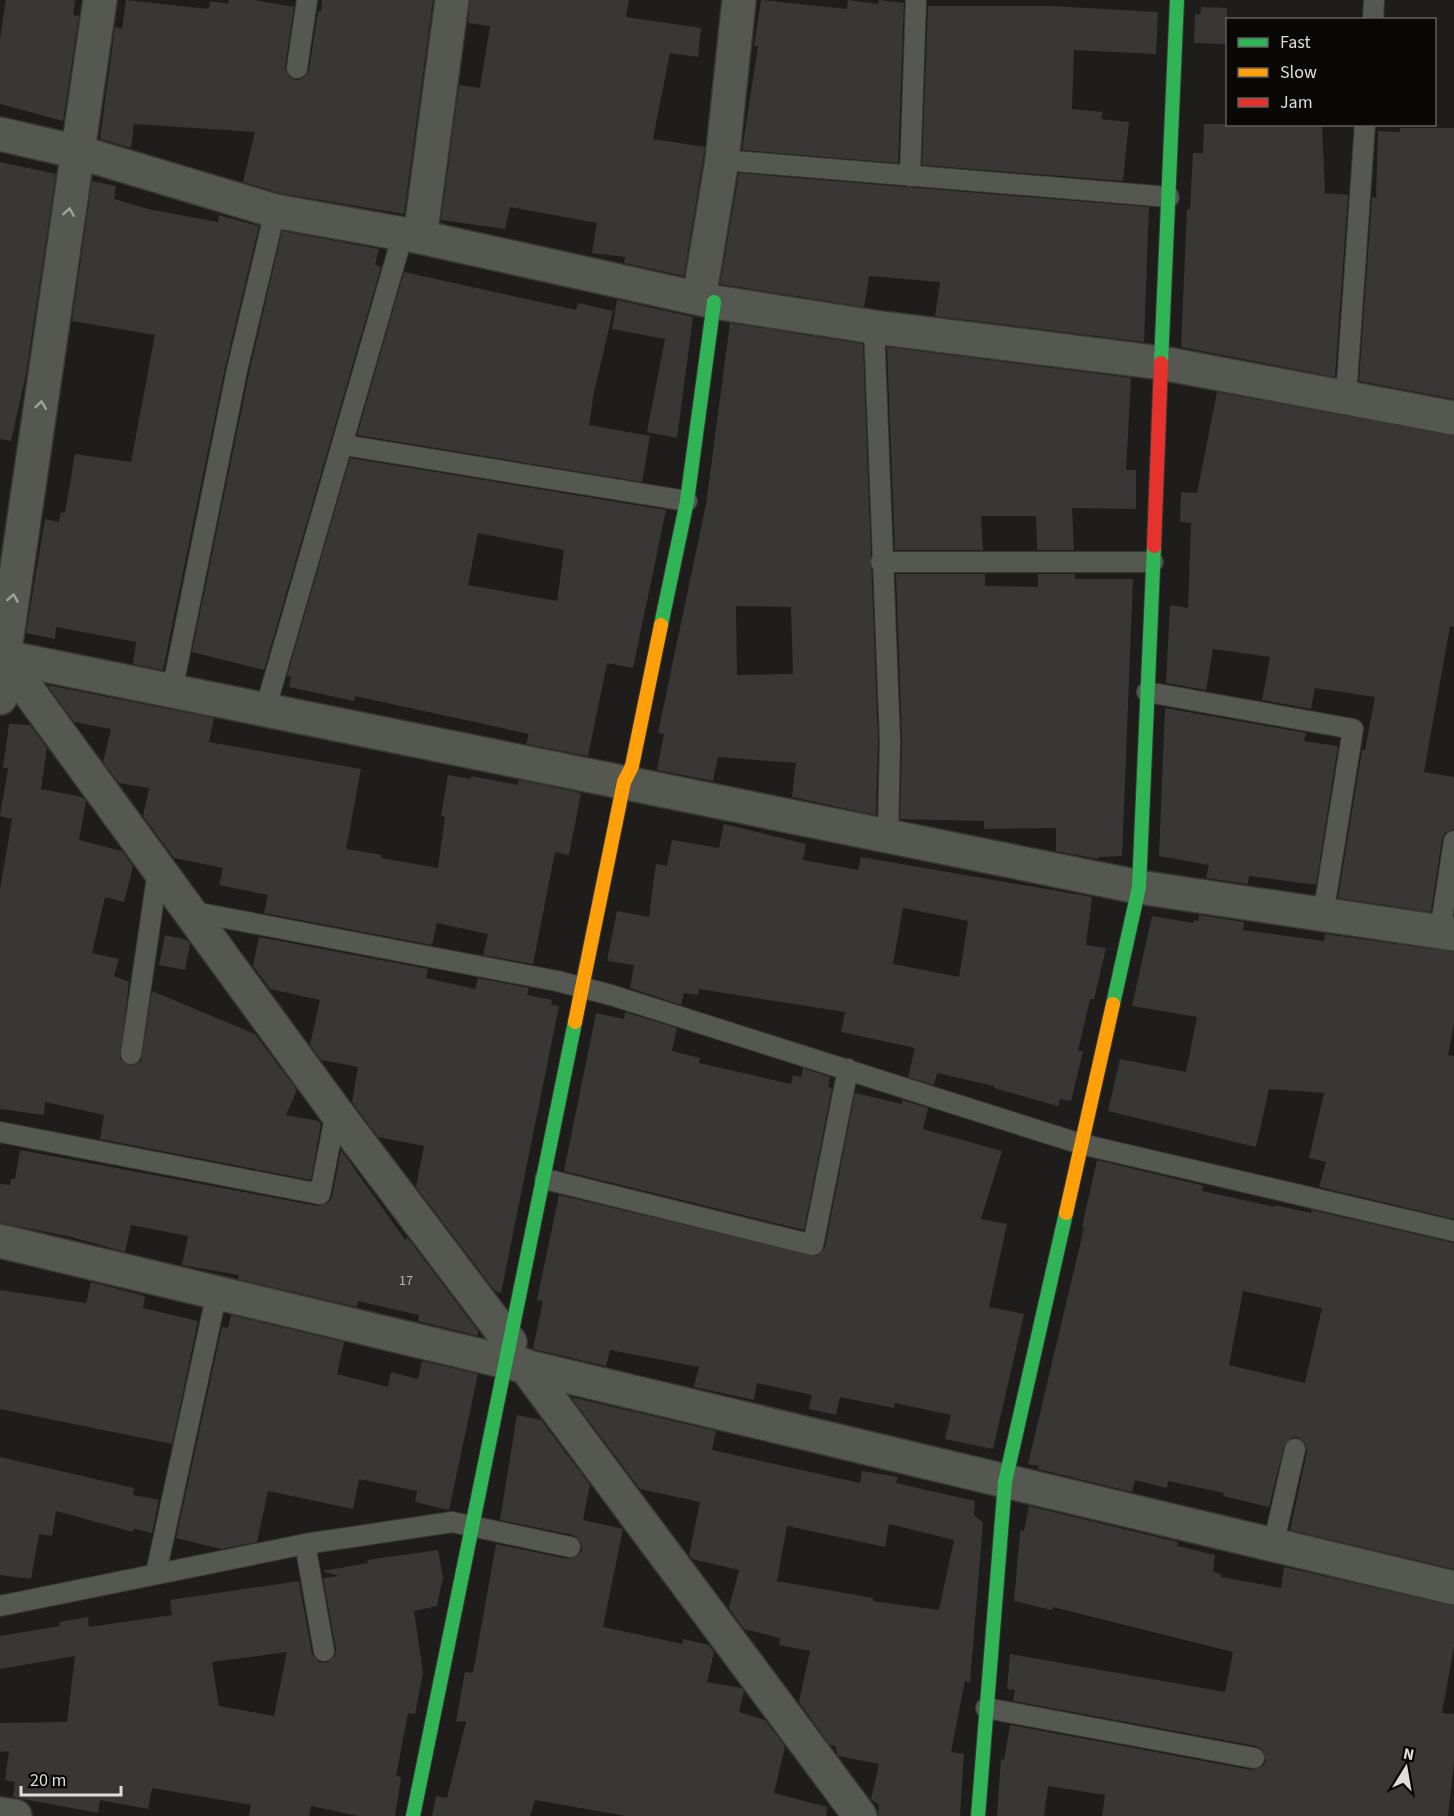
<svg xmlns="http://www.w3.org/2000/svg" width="1454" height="1816" viewBox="0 0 1454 1816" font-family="'Source Sans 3',sans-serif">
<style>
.building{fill:#393736;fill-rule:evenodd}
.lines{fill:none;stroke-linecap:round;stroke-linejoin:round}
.lane-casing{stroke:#393837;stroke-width:22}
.street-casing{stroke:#393837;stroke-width:36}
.fast-casing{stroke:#393837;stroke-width:16}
.slow-casing{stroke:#393837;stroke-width:16}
.jam-casing{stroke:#393837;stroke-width:16}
.lane{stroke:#555850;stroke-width:20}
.street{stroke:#555850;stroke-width:33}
.fast{stroke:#30b455;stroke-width:14}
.slow{stroke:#ff9f0a;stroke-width:14}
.jam{stroke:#e5322d;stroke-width:14}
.oneway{stroke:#a1a29c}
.labels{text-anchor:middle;stroke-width:5;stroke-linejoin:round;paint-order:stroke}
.number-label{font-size:14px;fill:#b6b4b2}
</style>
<rect width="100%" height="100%" fill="#1f1d1b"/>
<!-- building -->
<path class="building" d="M6 0H75L73 15 79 16 63 121 0 104V38Z
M126 0 209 9 210 1 228 4 229 0H254L294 7 285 67 289 77 296 80 302 79 309 70 318 11H321L322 0H433L404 214 279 193 243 182 255 132 134 124 131 148 100 139 115 27 122 29Z
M470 0H629L626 17 701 28 698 57 670 53 653 139 705 147 684 276 624 263 625 257 592 253 597 223 510 207 505 229 441 220 459 85 480 88 490 26 468 23Z
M761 0 847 9 848 0 878 4 879 0 904 3 898 163 742 150 758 46H754Z
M928 6H1051L1158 12 1156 54 1074 50 1072 109 1103 112 1101 119 1129 122 1123 181 922 165Z
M1201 7 1227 8V44L1194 43 1195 14 1200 15Z
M1204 124H1322L1325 193 1348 195 1335 377 1181 347 1187 209H1190L1193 153H1203Z
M1400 128H1454V399L1359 381 1372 197 1376 198 1378 131 1400 132Z
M0 162 56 174 26 374 11 441 0 439Z
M739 173 1149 207 1144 342 935 316 940 282 869 276 864 307 720 284Z
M92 181 116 186 114 199 148 209 218 222 219 215 259 226 225 368 163 670 133 664 136 642 56 627 55 639 26 633 45 519 59 522 61 512 65 513 75 454 131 462 155 335 72 321Z
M282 231 379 249 375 265 381 267 264 670 192 652 249 373Z
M404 272 576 310 578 303 613 311 594 392 589 425 650 436 642 482 357 435Z
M617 300 693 317 677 438 647 432 665 339 612 329Z
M730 323 863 344 878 741 876 815 792 797 796 763 718 757 713 781 657 770 664 734 658 733 706 504ZM736 606 791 607 793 674 737 675Z
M887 347 1131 378 1126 470H1136V509L1072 508 1074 550H1037L1036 516H981L983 550H895Z
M1217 392 1454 436V627L1450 626 1424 772 1454 777V829L1445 833 1442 839 1431 912 1338 898 1362 750H1365L1375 697 1315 688 1311 709 1262 700 1270 657 1213 649 1206 690 1166 683 1170 605 1188 608 1191 523 1180 522 1181 492 1197 493Z
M350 458 666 510 633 668 607 663 588 756 526 744 529 734 355 696 354 701 289 687 291 677 287 676ZM478 533 564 550 557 601 468 585Z
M896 574H985V586L1038 587V574H1075V579H1133L1122 856 1098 857V859L1056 851V828L984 829V821L900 819 902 741Z
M47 685 214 718 209 742 361 769 346 849 382 855 381 858 438 868 445 817 441 816 448 775 471 779V776L518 785 519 780 581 793 569 855 555 852 533 964 483 955 488 934 437 923 432 945 264 913 268 895 219 885 223 868 174 858 143 816 149 788 119 783 103 762 111 729 74 722Z
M1165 708 1306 733 1304 741 1338 746 1316 885 1249 876 1248 884 1206 878 1209 865 1159 856Z
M9 724 30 725 47 748 41 789 82 797 86 801 79 840 122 851 133 866 124 902 105 897 92 953 119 959 114 976 129 982 120 1059 130 1066 141 1061 152 991 255 1034 297 1090 286 1115 319 1121 321 1124 311 1180 100 1139 104 1115 45 1102 44 1115 0 1109V889L12 819 0 816 8 768H3Z
M724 824 806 844 803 860 858 870 861 857 1092 897 1086 945 1106 948 1094 999H1090L1078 1051H1083L1071 1101 1060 1099 1058 1106 994 1088V1086L937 1073 934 1085 908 1077 915 1048 841 1032 845 1012 699 989 698 995 684 993 681 1005 630 988 634 965 607 961 617 911 649 917 656 864 667 866 672 840 719 848ZM903 908 968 921 959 977 893 964Z
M1199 915 1244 922 1243 930 1324 941 1325 934 1454 952V1023L1448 1055 1454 1056V1219L1319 1187 1326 1162 1309 1158 1324 1093 1269 1089 1256 1147 1108 1111 1120 1059 1186 1072 1197 1017 1132 1006 1152 916 1193 923 1194 920 1198 921Z
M165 935 187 940 190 944 185 970 159 965Z
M259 937 428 969 426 978 475 989 478 978 529 988 527 995 552 1000 551 1005 559 1006 501 1293 495 1291 416 1187 424 1146 378 1137 352 1102 358 1067 321 1060 310 1045 320 1000 270 989 253 966Z
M625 1012 677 1028 672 1051 700 1058 699 1063 791 1084 793 1075 801 1077 803 1068 830 1077 828 1087 832 1088 804 1230 564 1171 596 1013 624 1019Z
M855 1093 902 1104V1100L928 1108 923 1129 1002 1151 981 1219 1007 1224 989 1307 1024 1314 993 1449 945 1439 951 1415 895 1403 894 1408 840 1397 836 1415 809 1409 812 1395 757 1383 754 1400 694 1387 699 1367 610 1350 606 1366 533 1349 543 1301 537 1300 559 1195 817 1256 825 1247Z
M20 1150 318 1206 329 1202 332 1197 341 1150 406 1241 407 1237 478 1331V1336L418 1321 419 1315 358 1301 357 1307 238 1279 239 1275 182 1265 188 1236 131 1225 125 1252 72 1237 0 1223V1184L10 1185 11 1179H15Z
M1097 1160 1193 1183 1204 1186 1202 1191 1275 1207V1205L1311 1213 1312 1210 1454 1243V1569L1290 1530 1307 1452 1306 1445 1298 1437 1291 1438 1284 1446 1269 1507 1223 1496 1224 1493 1168 1481 1167 1488 1135 1480 1132 1492 1038 1469 1039 1466 1028 1464 1084 1228 1082 1227ZM1243 1291 1322 1308 1305 1383 1229 1365Z
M91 1282 145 1296 143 1308 198 1321 172 1444 0 1409V1290L86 1303Z
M231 1315 344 1342 337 1374 388 1387 391 1372 418 1379 422 1361 478 1374 449 1510 415 1502 417 1491 359 1479 353 1509 268 1491 257 1542 221 1549 176 1538 222 1327 228 1328Z
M571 1397 716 1431 712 1450 860 1483 862 1471 898 1477 896 1483 975 1501 974 1515 983 1523 970 1682 965 1681 951 1752 964 1754 960 1816H878L879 1805 871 1799 879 1764 838 1756 835 1746 830 1745 799 1702 810 1651 779 1645 780 1638 744 1629 729 1608 739 1570 692 1559 689 1555 700 1502 640 1489ZM889 1524 954 1540 939 1610 873 1601V1598L777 1581 787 1526 885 1547Z
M517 1415 541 1420 590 1485 583 1520 623 1529 603 1627 683 1644V1639L709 1645 714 1652 707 1682 742 1688 744 1691 739 1712 765 1720 785 1746 774 1793 827 1807 826 1816H626L535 1800 530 1816H432L436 1796 447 1798 466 1722 456 1721 465 1672 473 1673 496 1544 568 1559 578 1555 582 1550 581 1543 573 1535 500 1520Z
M0 1457 134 1488 133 1495 159 1500 152 1533 134 1529 133 1532 56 1511 52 1536 39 1534 31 1579 0 1575Z
M1029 1506 1178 1542 1177 1546 1215 1555 1213 1572 1221 1574V1577L1281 1588 1284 1567 1454 1606V1646L1442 1713 1454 1714V1761L1448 1816H1102L1105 1795 1048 1786 1044 1816H997L1001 1759 1004 1760 1010 1725 1252 1770 1263 1766 1266 1760 1262 1749 1256 1746 1013 1701 1015 1690 1007 1689 1010 1654 1225 1692 1233 1652 1053 1607 1052 1610 1014 1601 1020 1534 1021 1530 1024 1531Z
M438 1550 443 1577 437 1606 414 1611 423 1673 415 1714 408 1713 396 1776 401 1777 395 1816H358L311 1806 309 1816H249L251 1805 152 1788 148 1809 100 1800 98 1813 13 1797 15 1782 5 1780 9 1751 0 1752V1723L67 1722 75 1656 0 1669V1636L60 1626 59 1622 88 1617 89 1627 172 1615 170 1600 299 1581 312 1654 319 1662 327 1663 335 1656 336 1649 323 1578 339 1576 322 1571 368 1563 367 1560ZM287 1652 274 1716 219 1706 212 1662Z"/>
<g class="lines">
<defs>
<path id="lane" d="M1373 20 1374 0
M297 68 307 0
M722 160 1169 197
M910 176 916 0
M874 327 890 741 888 836
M1346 397 1365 124
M344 445 687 501
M881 562H1153
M172 691 237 370 275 211
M1147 692 1353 729 1323 915
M265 710 403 234
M189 911 557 981 611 995 1081 1144 1454 1231
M1440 932 1454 841
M131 1054 158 870
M0 1132 320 1194 336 1112
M545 1179 813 1245 848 1069
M305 1544 324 1651
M1273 1546 1295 1449
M156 1573 217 1292
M0 1606 305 1544 452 1522 570 1547
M986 1708 1254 1758"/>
<path id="street" d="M0 134 78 152 275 211 420 237 714 302 874 327 1162 363 1454 418
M420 237 452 0
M699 298 722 160 739 0
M0 652 336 1112 510 1342
M0 656 1139 887 1454 934
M0 698 4 656 100 0
M0 1241 1454 1588
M524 1365 860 1816
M0 1814 15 1816"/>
<path id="fast" d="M1161 363 1177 0
M661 625 687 501 714 302
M1113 1004 1139 887 1154 546
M413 1816 575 1022
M978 1816 1005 1482 1066 1213"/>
<path id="slow" d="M575 1022 624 782 632 766 661 625
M1066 1213 1113 1004"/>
<path id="jam" d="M1154 546 1161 363"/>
</defs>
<!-- lane casing -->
<use href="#lane" class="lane-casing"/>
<!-- street casing -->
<use href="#street" class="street-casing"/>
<!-- fast casing -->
<use href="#fast" class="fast-casing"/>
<!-- slow casing -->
<use href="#slow" class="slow-casing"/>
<!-- jam casing -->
<use href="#jam" class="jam-casing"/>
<!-- lane -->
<use href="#lane" class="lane"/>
<!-- street -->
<use href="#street" class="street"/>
<!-- fast -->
<use href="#fast" class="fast"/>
<!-- slow -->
<use href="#slow" class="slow"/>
<!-- jam -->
<use href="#jam" class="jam"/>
</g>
<!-- one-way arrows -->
<defs><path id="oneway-chevron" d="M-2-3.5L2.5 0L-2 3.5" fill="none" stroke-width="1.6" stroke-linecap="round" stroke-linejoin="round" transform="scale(1.5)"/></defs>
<g class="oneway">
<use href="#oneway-chevron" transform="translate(69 212) rotate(-81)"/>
<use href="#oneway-chevron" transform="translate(41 405) rotate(-82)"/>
<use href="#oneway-chevron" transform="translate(13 598) rotate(-81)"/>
</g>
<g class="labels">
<!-- number labels -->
<g class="number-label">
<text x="406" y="1285">17</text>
</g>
</g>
<!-- legend -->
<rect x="1226" y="18" width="210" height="108" fill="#090807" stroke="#5f5e5c" stroke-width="1.5"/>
<rect x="1238" y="38" width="30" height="9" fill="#30b455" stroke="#5f5e5c" stroke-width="1.5"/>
<text x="1280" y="48" font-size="18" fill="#dfdedb">Fast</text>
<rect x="1238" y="68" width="30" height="9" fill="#ff9f0a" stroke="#5f5e5c" stroke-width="1.5"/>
<text x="1280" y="78" font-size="18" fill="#dfdedb">Slow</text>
<rect x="1238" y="98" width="30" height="9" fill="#e5322d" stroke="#5f5e5c" stroke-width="1.5"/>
<text x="1280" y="108" font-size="18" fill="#dfdedb">Jam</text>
<!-- north arrow -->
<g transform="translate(1406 1768) rotate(11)" stroke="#090807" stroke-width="4.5" paint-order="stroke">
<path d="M0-4.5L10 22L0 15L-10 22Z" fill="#dfdedb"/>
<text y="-9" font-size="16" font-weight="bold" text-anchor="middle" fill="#dfdedb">N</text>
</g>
<!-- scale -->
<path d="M21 1786v9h100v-9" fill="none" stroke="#dfdedb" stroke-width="3"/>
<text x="30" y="1786" font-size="18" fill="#dfdedb" stroke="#090807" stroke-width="4.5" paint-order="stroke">20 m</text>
</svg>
